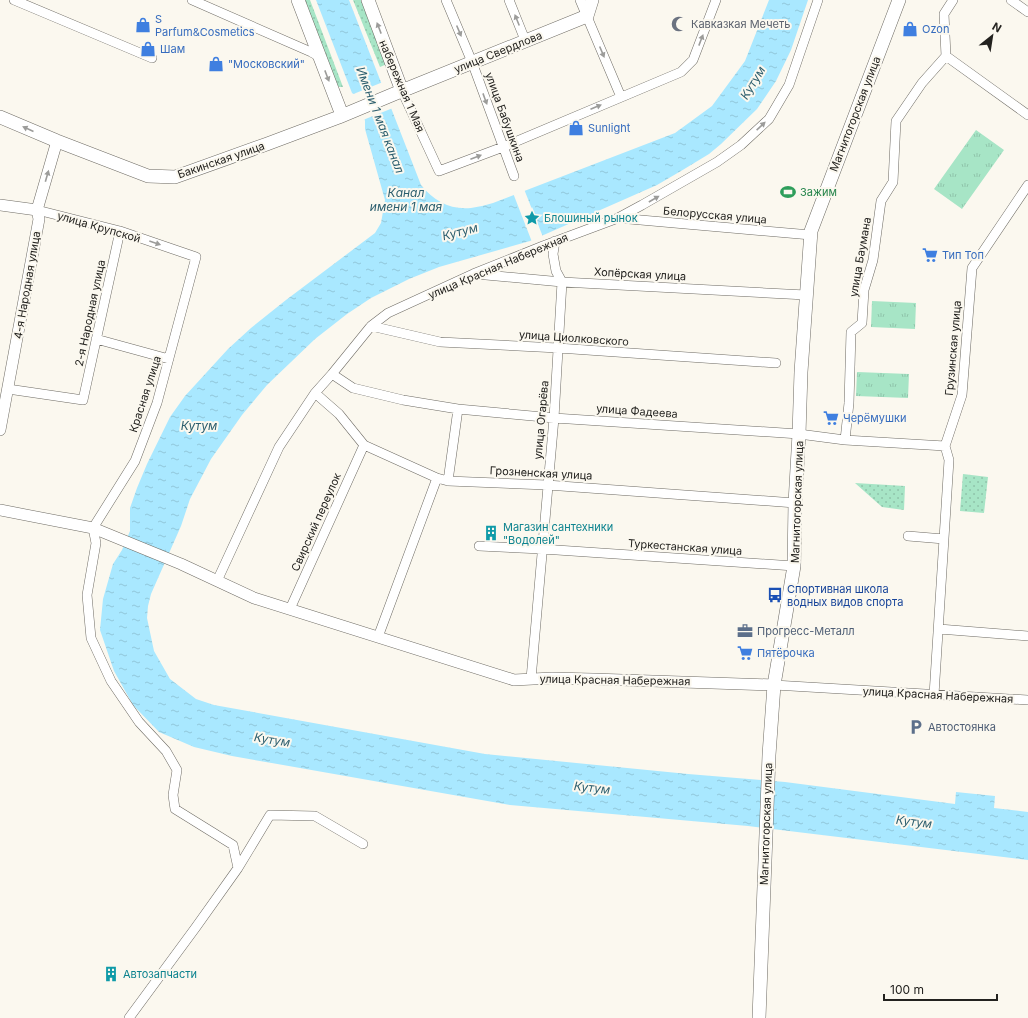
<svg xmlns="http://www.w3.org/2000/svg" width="1028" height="1018" viewBox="0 0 1028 1018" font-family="Inter,sans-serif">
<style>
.grass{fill:url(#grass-dots)}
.park{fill:url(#park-tufts)}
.water{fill:url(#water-ripples)}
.pier{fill:#fbf8ef}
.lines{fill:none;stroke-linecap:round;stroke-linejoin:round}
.minor-casing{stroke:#6e6b64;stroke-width:10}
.tertiary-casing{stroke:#6e6b64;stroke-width:12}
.secondary-casing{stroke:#6e6b64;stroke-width:14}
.minor{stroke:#fff;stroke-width:9}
.tertiary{stroke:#fff;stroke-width:11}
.secondary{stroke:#fff;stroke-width:13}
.oneway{fill:#9c9c9a}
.labels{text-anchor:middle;stroke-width:4;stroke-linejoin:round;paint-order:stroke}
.shop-label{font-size:11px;fill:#366cbe;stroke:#fbf8ef;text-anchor:start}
.worship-label{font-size:11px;fill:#5b616d;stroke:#fbf8ef;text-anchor:start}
.street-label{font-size:11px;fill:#23221f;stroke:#fbf8ef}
.leisure-label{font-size:11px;fill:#27864d;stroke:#fbf8ef;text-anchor:start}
.culture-label{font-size:11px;fill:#0d838f;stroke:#fbf8ef;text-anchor:start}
.transit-label{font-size:11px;fill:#164399;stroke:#fbf8ef;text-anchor:start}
.service-label{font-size:11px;fill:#4e5e75;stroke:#fbf8ef;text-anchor:start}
.water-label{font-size:12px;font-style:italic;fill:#2c5e6e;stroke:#fbf8ef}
</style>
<defs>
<pattern id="grass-dots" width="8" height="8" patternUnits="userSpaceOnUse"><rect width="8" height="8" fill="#a7e5c6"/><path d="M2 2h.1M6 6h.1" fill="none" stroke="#8fc4aa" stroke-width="1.8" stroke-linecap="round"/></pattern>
<pattern id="park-tufts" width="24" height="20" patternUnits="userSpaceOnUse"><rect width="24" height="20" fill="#a7e5c6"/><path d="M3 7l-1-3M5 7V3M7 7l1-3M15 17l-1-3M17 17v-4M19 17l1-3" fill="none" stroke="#8fc4aa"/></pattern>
<pattern id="water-ripples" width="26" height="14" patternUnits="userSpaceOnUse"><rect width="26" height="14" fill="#a9e8ff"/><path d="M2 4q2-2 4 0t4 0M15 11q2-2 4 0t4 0" fill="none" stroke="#91c7da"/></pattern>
</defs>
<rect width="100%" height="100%" fill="#fbf8ef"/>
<!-- grass -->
<path class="grass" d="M303 0H310L343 87H339L334 81Z
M353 0H361L387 64 380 67Z
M963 474 988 477 984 513 960 511Z
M855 483 905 486 904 510 882 507Z"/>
<!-- park -->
<path class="park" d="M976 130 1004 150 962 209 934 189Z
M872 301 916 303 915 329 871 327Z
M857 372 909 374 908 398 856 396Z"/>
<!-- water -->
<path class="water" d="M316 0H349L421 185C434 201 450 210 471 208 478 207 486 205 493 203L675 133 712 106 745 61 769 0H808L791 50 776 81 757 109 721 144 709 154 681 171 657 185 530 241 439 267 409 279 371 298 347 314 315 339 267 385 242 415 211 459 190 499 181 526 151 594 148 606 147 618 154 651 170 679 196 699 214 705 485 754 688 774 785 782 955 804 956 792 995 796 994 808 1028 812V860L748 826 510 805 232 756 194 747 159 732 133 705 114 671 100 630 103 599 113 564 122 550 130 531V508L137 488 147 464 170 417 185 396 228 349 251 328 286 300 375 233 381 223 385 200 365 129V121L359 98 352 93Z"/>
<!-- pier -->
<path class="pier" d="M383 82 393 108 363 120 357 99 351 95Z
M524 189 543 237 532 242 513 193Z"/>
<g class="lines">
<defs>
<path id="minor" d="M14 0 152 58
M192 0 311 52 320 57
M446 0 472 62 514 176
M509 0 525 40
M580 0 621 97
M1011 0 1028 12
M946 56 1028 115
M402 91 439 171 503 147 681 72 693 60 716 0
M37 210 120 231 196 257 157 403 135 461 93 528 96 543 87 595 91 638 111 681 139 722 166 751 177 770 173 795 175 809 233 845 238 868
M618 218 811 235
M555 241 553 254 556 271 562 282
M475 274 562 282 806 295
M371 326 440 342 558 348 776 363
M96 339 169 359
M332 374 353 388 403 400 458 409 554 418 799 434 845 440 945 446
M8 389 83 400 120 231
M315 393 339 414 364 445 437 478 448 481 547 485 795 503
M845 440 849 403 851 332 862 323 864 290 873 260 881 201 893 182 896 121 922 83 946 56 944 14 953 0
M448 481 458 409
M908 536 944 539
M479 546 542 549 794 566
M217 581 279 447 315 393 332 374 371 326 388 313 473 274 543 246 618 218 642 205 717 162 741 145 769 119 789 85 818 0
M290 609 364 445
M939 629 1028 636
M378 637 437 478
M531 679 554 418 562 282
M774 685 1028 700
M934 695 949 460 945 446 962 395 972 268 1028 185
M129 1018 196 927 238 868 270 815 315 816 363 844"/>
<path id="tertiary" d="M0 205 37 210
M0 430 39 219 37 210 57 141
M0 510 93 528 181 564 254 598 514 680 552 678 593 679 774 685"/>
<path id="secondary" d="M298 0 342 115
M368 0 402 91
M0 117 57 141 148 176 175 177 267 144 339 117 394 94 587 16 592 0
M759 1018 769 755 774 685 794 566 795 503 799 434 801 372 811 231 899 0"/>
</defs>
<!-- minor casing -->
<use href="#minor" class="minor-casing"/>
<!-- tertiary casing -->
<use href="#tertiary" class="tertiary-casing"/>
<!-- secondary casing -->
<use href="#secondary" class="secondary-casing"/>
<!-- minor -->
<use href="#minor" class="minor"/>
<!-- tertiary -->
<use href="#tertiary" class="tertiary"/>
<!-- secondary -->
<use href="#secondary" class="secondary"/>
</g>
<!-- one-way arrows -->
<defs><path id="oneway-solid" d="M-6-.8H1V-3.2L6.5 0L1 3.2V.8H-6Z"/></defs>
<g class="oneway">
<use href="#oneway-solid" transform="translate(517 20) rotate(-112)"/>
<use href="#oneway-solid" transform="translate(379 28) rotate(-111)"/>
<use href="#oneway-solid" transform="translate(459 31) rotate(67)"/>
<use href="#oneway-solid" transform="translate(701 40) rotate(-69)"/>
<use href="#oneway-solid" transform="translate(602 52) rotate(67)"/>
<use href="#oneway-solid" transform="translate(327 76) rotate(69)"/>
<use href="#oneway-solid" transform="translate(485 99) rotate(70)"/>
<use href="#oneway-solid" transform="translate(596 107) rotate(-23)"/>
<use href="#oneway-solid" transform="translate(761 126) rotate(-43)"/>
<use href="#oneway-solid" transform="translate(28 129) rotate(-156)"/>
<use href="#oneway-solid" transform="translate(476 157) rotate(-21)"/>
<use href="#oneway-solid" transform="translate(47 176) rotate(-74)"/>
<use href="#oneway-solid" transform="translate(654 199) rotate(-30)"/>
<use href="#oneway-solid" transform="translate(155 243) rotate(19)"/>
</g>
<!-- icons -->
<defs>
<symbol id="mosque-bare" viewBox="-9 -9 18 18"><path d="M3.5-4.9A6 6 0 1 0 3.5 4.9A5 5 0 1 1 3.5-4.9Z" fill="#6b7280" stroke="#fbf8ef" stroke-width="2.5" paint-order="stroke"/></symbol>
<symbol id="shop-bare" viewBox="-9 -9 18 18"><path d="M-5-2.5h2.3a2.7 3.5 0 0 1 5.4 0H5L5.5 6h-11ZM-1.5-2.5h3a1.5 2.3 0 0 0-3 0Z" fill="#3f7fe0" stroke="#fbf8ef" stroke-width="2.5" paint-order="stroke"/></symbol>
<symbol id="stadium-bare" viewBox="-9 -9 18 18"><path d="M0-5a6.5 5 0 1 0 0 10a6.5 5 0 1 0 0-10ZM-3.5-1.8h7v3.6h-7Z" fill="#2e9e5b" stroke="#fbf8ef" stroke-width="2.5" paint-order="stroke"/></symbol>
<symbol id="sight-bare" viewBox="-9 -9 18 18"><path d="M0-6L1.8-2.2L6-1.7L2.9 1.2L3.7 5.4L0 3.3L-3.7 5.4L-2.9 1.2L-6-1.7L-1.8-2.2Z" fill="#0f9aa8" stroke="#fbf8ef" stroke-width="2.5" paint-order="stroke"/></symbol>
<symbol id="supermarket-bare" viewBox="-9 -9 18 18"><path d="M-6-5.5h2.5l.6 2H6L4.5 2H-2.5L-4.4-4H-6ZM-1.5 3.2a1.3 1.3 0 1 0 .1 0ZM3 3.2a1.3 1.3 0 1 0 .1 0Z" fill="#3f7fe0" stroke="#fbf8ef" stroke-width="2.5" paint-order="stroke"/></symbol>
<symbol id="building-bare" viewBox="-9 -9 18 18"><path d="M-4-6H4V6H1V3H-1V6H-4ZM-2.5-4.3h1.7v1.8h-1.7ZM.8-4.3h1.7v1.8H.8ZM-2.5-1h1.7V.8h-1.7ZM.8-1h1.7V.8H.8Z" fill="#0f9aa8" stroke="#fbf8ef" stroke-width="2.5" paint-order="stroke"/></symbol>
<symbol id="bus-bare" viewBox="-9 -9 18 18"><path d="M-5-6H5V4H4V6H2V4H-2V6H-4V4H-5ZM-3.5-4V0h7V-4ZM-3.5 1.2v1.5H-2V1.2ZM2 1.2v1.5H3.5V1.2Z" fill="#1a4fb4" stroke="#fbf8ef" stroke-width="2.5" paint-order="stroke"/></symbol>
<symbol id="office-bare" viewBox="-9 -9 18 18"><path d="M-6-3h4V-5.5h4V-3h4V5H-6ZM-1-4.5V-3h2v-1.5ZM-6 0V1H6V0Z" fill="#5c6f8a" stroke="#fbf8ef" stroke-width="2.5" paint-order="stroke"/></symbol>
<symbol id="parking-bare" viewBox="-9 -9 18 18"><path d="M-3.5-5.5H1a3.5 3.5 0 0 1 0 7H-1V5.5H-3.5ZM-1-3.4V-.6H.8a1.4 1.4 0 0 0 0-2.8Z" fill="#5c6f8a" stroke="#fbf8ef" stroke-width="2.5" paint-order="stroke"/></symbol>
</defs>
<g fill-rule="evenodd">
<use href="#mosque-bare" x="668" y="13" width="22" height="22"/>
<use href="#shop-bare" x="132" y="14" width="22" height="22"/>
<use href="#shop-bare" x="899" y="18" width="22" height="22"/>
<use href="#shop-bare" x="137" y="38" width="22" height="22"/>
<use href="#shop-bare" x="205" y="53" width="22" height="22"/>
<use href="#shop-bare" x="565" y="117" width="22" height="22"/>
<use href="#stadium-bare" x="777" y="181" width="22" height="22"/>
<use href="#sight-bare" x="521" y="207" width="22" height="22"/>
<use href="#supermarket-bare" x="919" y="244" width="22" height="22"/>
<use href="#supermarket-bare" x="820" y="407" width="22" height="22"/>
<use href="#building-bare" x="480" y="522" width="22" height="22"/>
<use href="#bus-bare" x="764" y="584" width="22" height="22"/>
<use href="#office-bare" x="734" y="620" width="22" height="22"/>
<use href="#supermarket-bare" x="734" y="642" width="22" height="22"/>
<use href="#parking-bare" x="905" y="716" width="22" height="22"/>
<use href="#building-bare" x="100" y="963" width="22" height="22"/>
</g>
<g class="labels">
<!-- shop labels -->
<g class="shop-label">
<text x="155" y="23">S<tspan x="155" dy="13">Parfum&amp;Cosmetics</tspan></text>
<text x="922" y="33">Ozon</text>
<text x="160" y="53">Шам</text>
<text x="228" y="68">"Московский"</text>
<text x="588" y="132">Sunlight</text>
<text x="942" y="259">Тип Топ</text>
<text x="843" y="422">Черёмушки</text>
<text x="757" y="657">Пятёрочка</text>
</g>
<!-- worship labels -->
<g class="worship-label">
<text x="691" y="28">Кавказкая Мечеть</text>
</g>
<!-- street labels -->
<g class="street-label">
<text transform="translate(498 52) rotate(-22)" y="4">улица Свердлова</text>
<text transform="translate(402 86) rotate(67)" y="4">набережная 1 Мая</text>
<text transform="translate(855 114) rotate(-69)" y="4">Магнитогорская улица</text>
<text transform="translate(505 117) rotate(70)" y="4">улица Бабушкина</text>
<text transform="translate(221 160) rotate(-19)" y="4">Бакинская улица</text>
<text transform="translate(715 215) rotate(5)" y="4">Белорусская улица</text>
<text transform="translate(99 227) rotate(16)" y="4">улица Крупской</text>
<text transform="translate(860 257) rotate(-80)" y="4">улица Баумана</text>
<text transform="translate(498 266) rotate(-23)" y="4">улица Красная Набережная</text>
<text transform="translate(640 274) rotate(3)" y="4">Хопёрская улица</text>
<text transform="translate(27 285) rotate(-80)" y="4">4-я Народная улица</text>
<text transform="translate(90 313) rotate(-78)" y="4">2-я Народная улица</text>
<text transform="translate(574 338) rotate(4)" y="4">улица Циолковского</text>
<text transform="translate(953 348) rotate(-85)" y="4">Грузинская улица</text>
<text transform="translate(145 394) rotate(-72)" y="4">Красная улица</text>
<text transform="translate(637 411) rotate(4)" y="4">улица Фадеева</text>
<text transform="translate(541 420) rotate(-85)" y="4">улица Огарёва</text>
<text transform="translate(541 473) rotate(3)" y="4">Грозненская улица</text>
<text transform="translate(797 502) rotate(-88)" y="4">Магнитогорская улица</text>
<text transform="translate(316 522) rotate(-66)" y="4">Свирский переулок</text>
<text transform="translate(685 547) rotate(4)" y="4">Туркестанская улица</text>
<text transform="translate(615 680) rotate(1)" y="4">улица Красная Набережная</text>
<text transform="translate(938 695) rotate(3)" y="4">улица Красная Набережная</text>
<text transform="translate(766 824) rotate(-88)" y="4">Магнитогорская улица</text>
</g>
<!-- leisure labels -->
<g class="leisure-label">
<text x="800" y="196">Зажим</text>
</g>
<!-- culture labels -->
<g class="culture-label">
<text x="544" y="222">Блошиный рынок</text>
<text x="503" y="531">Магазин сантехники<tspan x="503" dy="13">"Водолей"</tspan></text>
<text x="123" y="978">Автозапчасти</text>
</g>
<!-- transit labels -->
<g class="transit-label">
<text x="787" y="593">Спортивная школа<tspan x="787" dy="13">водных видов спорта</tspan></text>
</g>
<!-- service labels -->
<g class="service-label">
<text x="757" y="635">Прогресс-Металл</text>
<text x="928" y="731">Автостоянка</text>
</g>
<!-- water labels -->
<g class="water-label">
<text transform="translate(753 83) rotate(-59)" y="4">Кутум</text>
<text transform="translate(380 120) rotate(69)" y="4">Имени 1 мая канал</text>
<text x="406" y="197">Канал<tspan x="406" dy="14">имени 1 мая</tspan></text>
<text transform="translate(460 232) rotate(-15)" y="4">Кутум</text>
<text x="199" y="430">Кутум</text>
<text transform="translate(272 740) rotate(9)" y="4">Кутум</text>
<text transform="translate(592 788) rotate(6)" y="4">Кутум</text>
<text transform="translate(914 822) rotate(7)" y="4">Кутум</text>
</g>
</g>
<!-- north arrow -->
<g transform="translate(992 36) rotate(30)" stroke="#fbf8ef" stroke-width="3" paint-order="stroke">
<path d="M0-3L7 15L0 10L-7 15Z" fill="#23221f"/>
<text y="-6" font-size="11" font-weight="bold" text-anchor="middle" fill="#23221f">N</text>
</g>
<!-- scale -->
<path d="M884 994v6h113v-6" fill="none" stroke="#23221f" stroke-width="2"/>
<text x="890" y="994" font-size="12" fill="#23221f" stroke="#fbf8ef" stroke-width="3" paint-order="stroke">100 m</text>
</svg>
